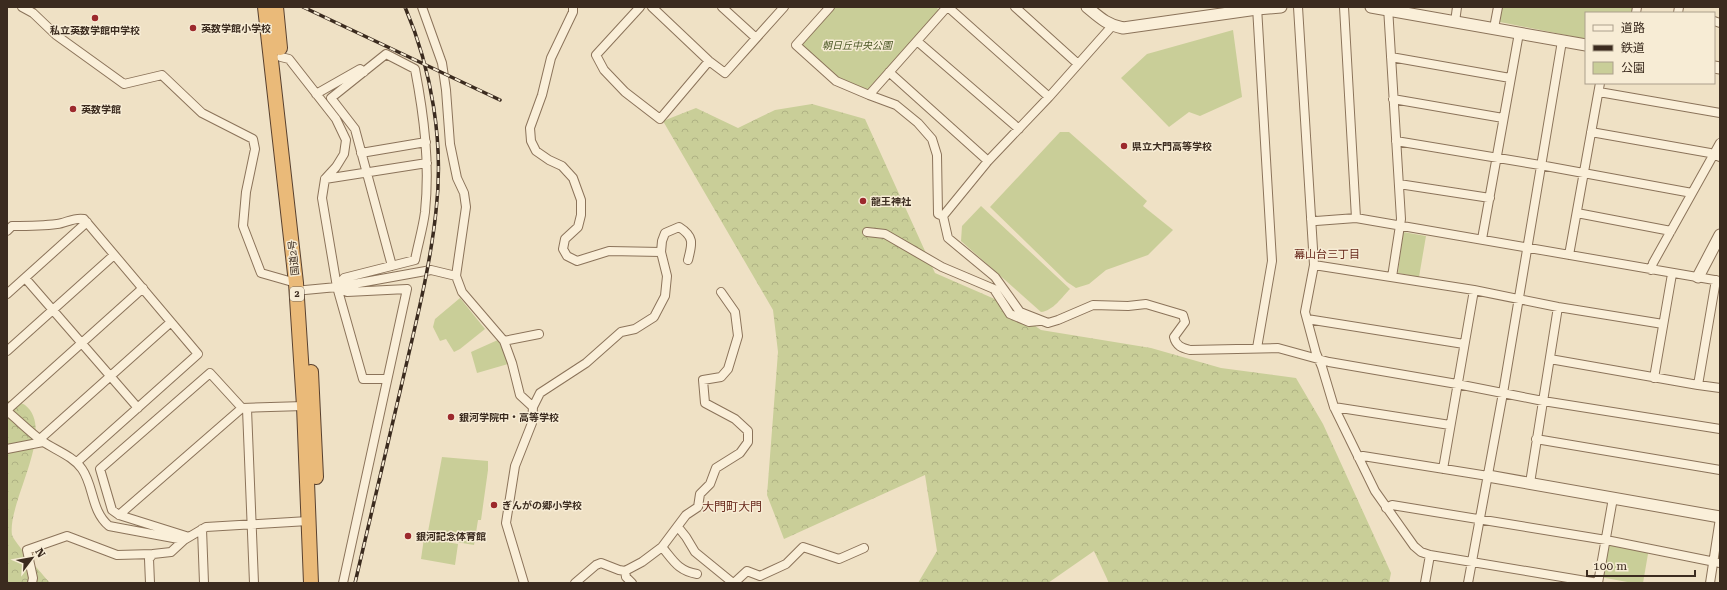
<svg xmlns="http://www.w3.org/2000/svg" width="1727" height="590" viewBox="0 0 1727 590" font-family="'Roboto Serif','Noto Sans JP',serif">
<style>
.green{fill:#c9ce98}
.forest{fill:url(#forest-crowns)}
.lines{fill:none;stroke-linecap:round;stroke-linejoin:round}
.minor-casing{stroke:#8b735a;stroke-width:10}
.tertiary-casing{stroke:#8b735a;stroke-width:13}
.trunk-casing{stroke:#59412f;stroke-width:16}
.minor{stroke:#faefd9;stroke-width:8}
.tertiary{stroke:#faefd9;stroke-width:11}
.trunk{stroke:#eaba79;stroke-width:14}
.rail-casing{stroke:#3b2b1f;stroke-width:3.5}
.rail{stroke:#f7ecd5;stroke-width:2;stroke-dasharray:6;stroke-linecap:butt}
.poi-dot{fill:#9c292d;stroke:#f7ecd5;stroke-width:1.5}
.labels{text-anchor:middle;stroke-width:3;stroke-linejoin:round;paint-order:stroke}
.shield{fill:#f7ecd5;stroke:#736556;stroke-width:1}
.shield-label{font-size:9px;font-weight:bold;fill:#3b2b1f}
.poi-label{font-size:10px;font-weight:bold;fill:#3b2b1f;stroke:#f7ecd5;text-anchor:start}
.park-label{font-size:10px;font-style:italic;fill:#4c5825;stroke:#f7ecd5}
.street-label{font-size:10px;fill:#3b2b1f;stroke:#f7ecd5}
.neighbourhood-label{font-size:11px;fill:#692a1d;stroke:#f7ecd5}
.quarter-label{font-size:12px;fill:#692a1d;stroke:#f7ecd5}
</style>
<defs>
<pattern id="forest-crowns" width="20" height="18" patternUnits="userSpaceOnUse"><rect width="20" height="18" fill="#c9ce98"/><path d="M2 6a3 3 0 1 1 6 0M12 15a3 3 0 1 1 6 0" fill="none" stroke="#aeb183"/></pattern>
</defs>
<rect width="100%" height="100%" fill="#efe1c5"/>
<!-- green -->
<path class="green" d="M835 7H936L940 11 867 90 837 77 802 45Z
M1502 7H1633L1632 13H1586V39L1500 22Z
M1233 30 1242 97 1200 116 1189 112 1169 127 1121 78 1147 54Z
M1060 132H1069L1147 201 1143 206 1173 230 1148 255 1106 270 1089 284 1076 288 1067 282 990 207Z
M981 206 1070 289C1062 297 1053 311 1041 312L961 241 962 226Z
M1403 232 1426 236 1419 277 1398 273Z
M460 298 485 329 460 349 454 352 446 339 440 341 433 327 435 319Z
M500 339 508 364 477 373 471 352Z
M442 457 488 461V470L481 520H478L474 545 427 537Z
M424 538 458 544 455 565 421 559Z
M1606 540 1649 548 1643 583H1633L1600 577Z"/>
<!-- forest -->
<path class="forest" d="M812 104 865 119 935 273 997 300 1041 330 1151 348 1221 368 1296 378 1323 424 1391 573 1389 583H1109L1094 551 1048 583H918L937 551 925 475 784 539 767 495 778 352 773 310 663 121 696 108 738 128 775 110Z
M8 401C12 402 21 402 25 405 57 430 7 502 12 535 14 542 43 575 50 583H7Z"/>
<g class="lines">
<defs>
<path id="minor" d="M22 7 33 13 56 35 124 84 162 75 202 113 253 139 255 149 246 192 243 226 261 273 296 283
M422 7 442 63 446 90 450 144 457 178 464 193 466 207 456 276 462 292 504 341 512 363 520 395 533 407 532 423 515 466 506 523 524 583
M573 7V12L551 58 542 95 530 128 531 141 536 151 549 160 562 166 573 178 581 200V215L578 227 565 239 563 249 567 256 577 261 609 251 661 252
M640 7 596 55 604 70 625 92 660 119 709 61
M652 7 709 61 725 73 784 7
M722 7 756 38
M830 7 796 45 836 81 869 95 947 7
M948 7 1049 97
M1015 7 1078 64
M1257 7 1272 261 1257 348
M1298 7 1314 265 1305 312 1316 353 1322 367 1334 407 1375 491 1414 546 1421 552 1430 555 1425 583
M1344 7 1356 218
M1388 7 1401 219 1392 277
M1636 13 1637 7
M1678 13 1679 7
M1714 21 1720 23
M1455 22 1457 7
M1494 28 1498 7
M917 41 1019 129
M281 57 289 59 336 119 346 140 344 154 336 167 325 179 322 198 337 287 363 379H387
M1391 57 1510 78
M889 72 988 161
M1599 92 1720 113
M316 94 360 69 364 72
M869 95 896 105 918 123 932 139 937 155 938 214 943 216 988 161 1049 97 1112 26
M1393 99 1503 118
M1591 132 1710 153 1720 157
M1396 141 1540 165 1692 193
M361 153 426 142
M325 179 427 163
M1399 184 1490 198
M1577 213 1671 231
M943 216 948 238 995 277 1020 312 1048 323 1058 320 1093 305 1128 306 1146 304 1183 315 1185 322 1174 337C1176 346 1182 348 1190 350L1278 348 1329 362 1457 384 1543 401 1720 429
M1311 219 1316 221 1356 218 1720 281
M7 231 12 226C27 226 42 226 57 224 66 223 74 217 84 219L198 354 77 462
M867 232 885 234 942 267 994 289 1010 314 1029 322 1039 321
M1482 239 1519 33
M1569 255 1600 83
M1314 265 1474 290 1558 307 1663 324
M1651 270 1653 263 1720 143
M25 278 138 408
M305 290 337 287 431 270 456 276
M7 294 87 222
M1307 319 1464 344
M504 341 539 334
M7 351 114 255
M1550 359 1698 385 1720 388
M1654 378 1672 274
M1698 385 1716 280
M533 407 540 393 586 363 621 332 635 329 654 317 665 296 667 276 661 252 662 241 665 233 679 227C695 237 692 244 688 260
M1334 407 1450 425
M247 409 254 583
M7 410 143 288
M7 411C19 421 30 432 42 441 55 450 73 456 82 469 94 486 91 511 109 526L184 540 206 527 308 521
M40 439 171 322
M1536 439 1720 470
M7 449 43 442
M1358 457 1363 456 1488 476
M1443 469 1474 290
M1530 483 1558 307
M1386 508 1392 505 1606 540 1720 563
M119 515 242 408
M678 527 686 537 695 552 733 583
M202 529 204 583
M189 537 119 515 112 510 100 469 210 373 242 408 304 406
M662 547C673 560 678 571 697 574
M1430 555 1598 583
M625 571 626 577 632 583
M32 583 33 578 27 550 67 536 117 555 153 554
M150 583 149 559 153 554 171 552 184 540
M343 583 407 289 347 292 337 287 344 278 415 260C418 244 423 228 425 212 430 163 424 116 415 69L386 54 331 98 355 129 392 266
M575 583 596 565 601 563 619 570 625 571 642 562 662 547 686 515 698 507 700 494 710 484 716 468 740 453 748 442V431L735 419 705 403 703 380 721 377 728 369 738 336 735 312 721 292
M734 583 747 571 760 576 786 564 803 547 839 559 864 548
M1468 583 1503 393 1562 41
M1598 583 1613 498
M1710 583 1720 518"/>
<path id="tertiary" d="M1087 7C1099 17 1107 25 1123 28L1257 9 1281 7
M1371 7 1586 45
M1714 67 1720 68
M1698 277 1720 235
M1488 476 1720 517"/>
<path id="trunk" d="M265 7 296 283 304 406 311 583
M276 7 280 48
M311 372 316 477"/>
</defs>
<!-- minor casing -->
<use href="#minor" class="minor-casing"/>
<!-- tertiary casing -->
<use href="#tertiary" class="tertiary-casing"/>
<!-- trunk casing -->
<use href="#trunk" class="trunk-casing"/>
<!-- minor -->
<use href="#minor" class="minor"/>
<!-- tertiary -->
<use href="#tertiary" class="tertiary"/>
<!-- trunk -->
<use href="#trunk" class="trunk"/>
<defs>
<path id="rail" d="M303 7 500 100
M355 583C371 516 386 450 402 383 415 326 430 269 436 211 444 143 432 70 405 7"/>
</defs>
<!-- rail casing -->
<use href="#rail" class="rail-casing"/>
<!-- rail -->
<use href="#rail" class="rail"/>
</g>
<!-- markers -->
<g class="poi-dot">
<circle cx="95" cy="18" r="4"/>
<circle cx="193" cy="28" r="4"/>
<circle cx="73" cy="109" r="4"/>
<circle cx="1124" cy="146" r="4"/>
<circle cx="863" cy="201" r="4"/>
<circle cx="451" cy="417" r="4"/>
<circle cx="494" cy="505" r="4"/>
<circle cx="408" cy="536" r="4"/>
</g>
<g class="labels">
<!-- shield labels -->
<rect class="shield" x="290" y="287" width="14" height="14" rx="3"/>
<g class="shield-label">
<text x="297" y="297">2</text>
</g>
<!-- poi labels -->
<g class="poi-label">
<text x="201" y="32">英数学館小学校</text>
<text x="95" y="34" text-anchor="middle">私立英数学館中学校</text>
<text x="81" y="113">英数学館</text>
<text x="1132" y="150">県立大門高等学校</text>
<text x="871" y="205">龍王神社</text>
<text x="459" y="421">銀河学院中・高等学校</text>
<text x="502" y="509">ぎんがの郷小学校</text>
<text x="416" y="540">銀河記念体育館</text>
</g>
<!-- park labels -->
<g class="park-label">
<text x="857" y="49">朝日丘中央公園</text>
</g>
<!-- street labels -->
<g class="street-label">
<text transform="translate(293 258) rotate(-96)" y="4">国道2号</text>
</g>
<!-- neighbourhood labels -->
<g class="neighbourhood-label">
<text x="1327" y="258">幕山台三丁目</text>
</g>
<!-- quarter labels -->
<g class="quarter-label">
<text x="732" y="511">大門町大門</text>
</g>
</g>
<!-- border -->
<rect width="1727" height="590" fill="none" stroke="#3b2b1f" stroke-width="16"/>
<!-- legend -->
<rect x="1585" y="12" width="130" height="72" fill="#f7ecd5" stroke="#ac9f8c"/>
<rect x="1593" y="25" width="20" height="6" fill="#faefd9" stroke="#ac9f8c"/>
<text x="1621" y="32" font-size="12" fill="#3b2b1f">道路</text>
<rect x="1593" y="45" width="20" height="6" fill="#3b2b1f" stroke="#ac9f8c"/>
<text x="1621" y="52" font-size="12" fill="#3b2b1f">鉄道</text>
<rect x="1593" y="62" width="20" height="12" fill="#c9ce98" stroke="#ac9f8c"/>
<text x="1621" y="72" font-size="12" fill="#3b2b1f">公園</text>
<!-- north arrow -->
<g transform="translate(32 558) rotate(58)" stroke="#f7ecd5" stroke-width="3" paint-order="stroke">
<path d="M0-3L7 15L0 10L-7 15Z" fill="#3b2b1f"/>
<text y="-6" font-size="11" font-weight="bold" text-anchor="middle" fill="#3b2b1f">N</text>
</g>
<!-- scale -->
<path d="M1587 570v6h108v-6" fill="none" stroke="#3b2b1f" stroke-width="2"/>
<text x="1593" y="570" font-size="12" fill="#3b2b1f" stroke="#f7ecd5" stroke-width="3" paint-order="stroke">100 m</text>
</svg>
